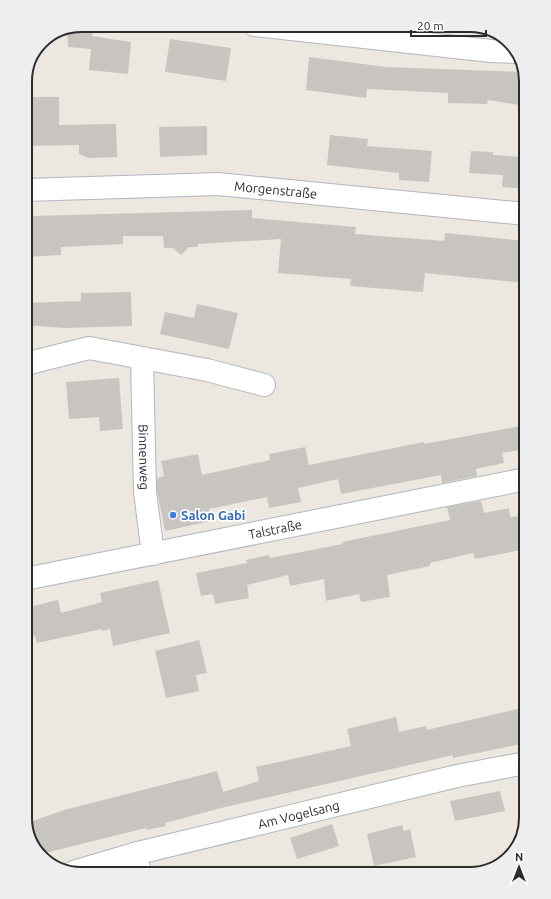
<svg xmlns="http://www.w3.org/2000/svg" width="551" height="899" viewBox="0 0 551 899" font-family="Ubuntu,sans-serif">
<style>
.building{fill:#c8c4bf}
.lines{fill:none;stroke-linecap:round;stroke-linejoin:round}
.minor-casing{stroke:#b3b5be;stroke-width:24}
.minor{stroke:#fff;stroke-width:22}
.shop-dot{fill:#3f7fe0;stroke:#fff;stroke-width:1.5}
.labels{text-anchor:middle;stroke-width:3.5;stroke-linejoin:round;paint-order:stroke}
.street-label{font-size:13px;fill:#2c2c2c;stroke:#fff}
.shop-label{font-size:13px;font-weight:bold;fill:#366cbe;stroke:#fff;text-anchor:start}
.rim{fill:none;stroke:#2c2c2c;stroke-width:2}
</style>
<rect width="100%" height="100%" fill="#ece8e0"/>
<!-- building -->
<path class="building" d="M76 27 93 29 92 36 131 42 128 74 89 70 91 49 68 47 67 30Z
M170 39 231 48 226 81 165 72Z
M309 57 386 67 524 72 526 81V106L488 100 487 104 448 103V93L367 89 366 98 306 90Z
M25 97H59V125L116 124 117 157 88 158 79 154V145L25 146Z
M207 126V155L160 157 159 127Z
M330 135 368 139 367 146 432 151 429 182 399 180V173L327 165Z
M471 151 493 152V155L526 157V189L502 187 503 175 469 173Z
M252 210V218L356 227 355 234 444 241 445 233 526 241V283L425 273 423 292 350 286 351 279 278 273 281 239 198 244V247H189L181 255 173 248H164L163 236H123V244L61 247V255L25 257V220L33 221V216Z
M131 292 132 326 65 328 25 325V303L81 301V293Z
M197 304 238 313 229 349 160 334 165 312 194 318Z
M119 378 123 429 100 431 99 417 69 419 66 382Z
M526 425V449L502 453 504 463 476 469 477 476 442 483 441 475 341 494 338 479 298 488 301 502 269 508 267 497 209 509 211 521 165 531 157 491V478L164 476 161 461 198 454 202 475 270 460 269 454 305 447 309 465 424 442V444Z
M481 501 484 513 509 508 510 517 526 515V549L475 559 473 553 430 563V566L387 575 390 597 361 602 359 594 326 601 324 579 290 586 288 575 247 585 249 598 215 604 213 594 201 596 196 573 247 563 246 560 269 555 270 558 343 544 342 542 450 520 447 507Z
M158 580 170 633 113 646 110 629 102 631V629L37 643 35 636 25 638V608L58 600 61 613 102 602 100 593Z
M199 640 207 673 196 675 199 691 166 698 155 651Z
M526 707V743L453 758V755L221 808 165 823 166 826 147 830 146 828 41 854 31 843 29 837 34 836 30 822 64 810 217 771 223 792 259 781 256 767 351 746 347 729 396 717 399 732 426 726 427 730Z
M500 791 505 811 455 821 450 801Z
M332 824 339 846 297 859 290 838Z
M402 825 404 831 410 829 416 857 374 866 367 834Z"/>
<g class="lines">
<defs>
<g id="minor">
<path d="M254 25 491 51 517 52"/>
<path id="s1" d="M25 190 218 184 526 214"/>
<path id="s2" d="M142 359 145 492 153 554"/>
<path d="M25 364 89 348 207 370 264 385"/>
<path id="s3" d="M25 579 526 479"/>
<path d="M134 854 141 874"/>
<path id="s4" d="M73 872 134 854 457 776 526 763"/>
</g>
</defs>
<!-- minor casing -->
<use href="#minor" class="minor-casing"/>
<!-- minor -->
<use href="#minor" class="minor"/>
</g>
<!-- markers -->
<circle class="shop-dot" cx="173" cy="515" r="4"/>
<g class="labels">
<!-- street labels -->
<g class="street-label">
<text dy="5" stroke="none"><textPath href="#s1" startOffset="251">Morgenstraße</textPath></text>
<text dy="5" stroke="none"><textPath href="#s2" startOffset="98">Binnenweg</textPath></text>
<text dy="5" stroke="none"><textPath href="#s3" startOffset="255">Talstraße</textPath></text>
<text dy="5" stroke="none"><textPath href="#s4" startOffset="233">Am Vogelsang</textPath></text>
</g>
<!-- shop labels -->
<g class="shop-label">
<text x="181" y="520">Salon Gabi</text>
</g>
</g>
<!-- crop -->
<path d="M0 0H551V899H0ZM81 32H470A49 49 0 0 1 519 81V818A49 49 0 0 1 470 867H81A49 49 0 0 1 32 818V81A49 49 0 0 1 81 32Z" fill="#eee" fill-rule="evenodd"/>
<path class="rim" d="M81 32H470A49 49 0 0 1 519 81V818A49 49 0 0 1 470 867H81A49 49 0 0 1 32 818V81A49 49 0 0 1 81 32Z"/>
<!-- north arrow -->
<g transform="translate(519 867)" stroke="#ffffff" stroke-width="3" paint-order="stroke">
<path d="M0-3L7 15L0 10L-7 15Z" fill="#2c2c2c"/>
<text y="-6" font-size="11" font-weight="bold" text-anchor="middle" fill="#2c2c2c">N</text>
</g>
<!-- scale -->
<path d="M411 30v6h75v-6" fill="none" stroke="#2c2c2c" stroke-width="2"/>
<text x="417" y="30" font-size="12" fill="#2c2c2c" stroke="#ffffff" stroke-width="3" paint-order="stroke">20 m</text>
</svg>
